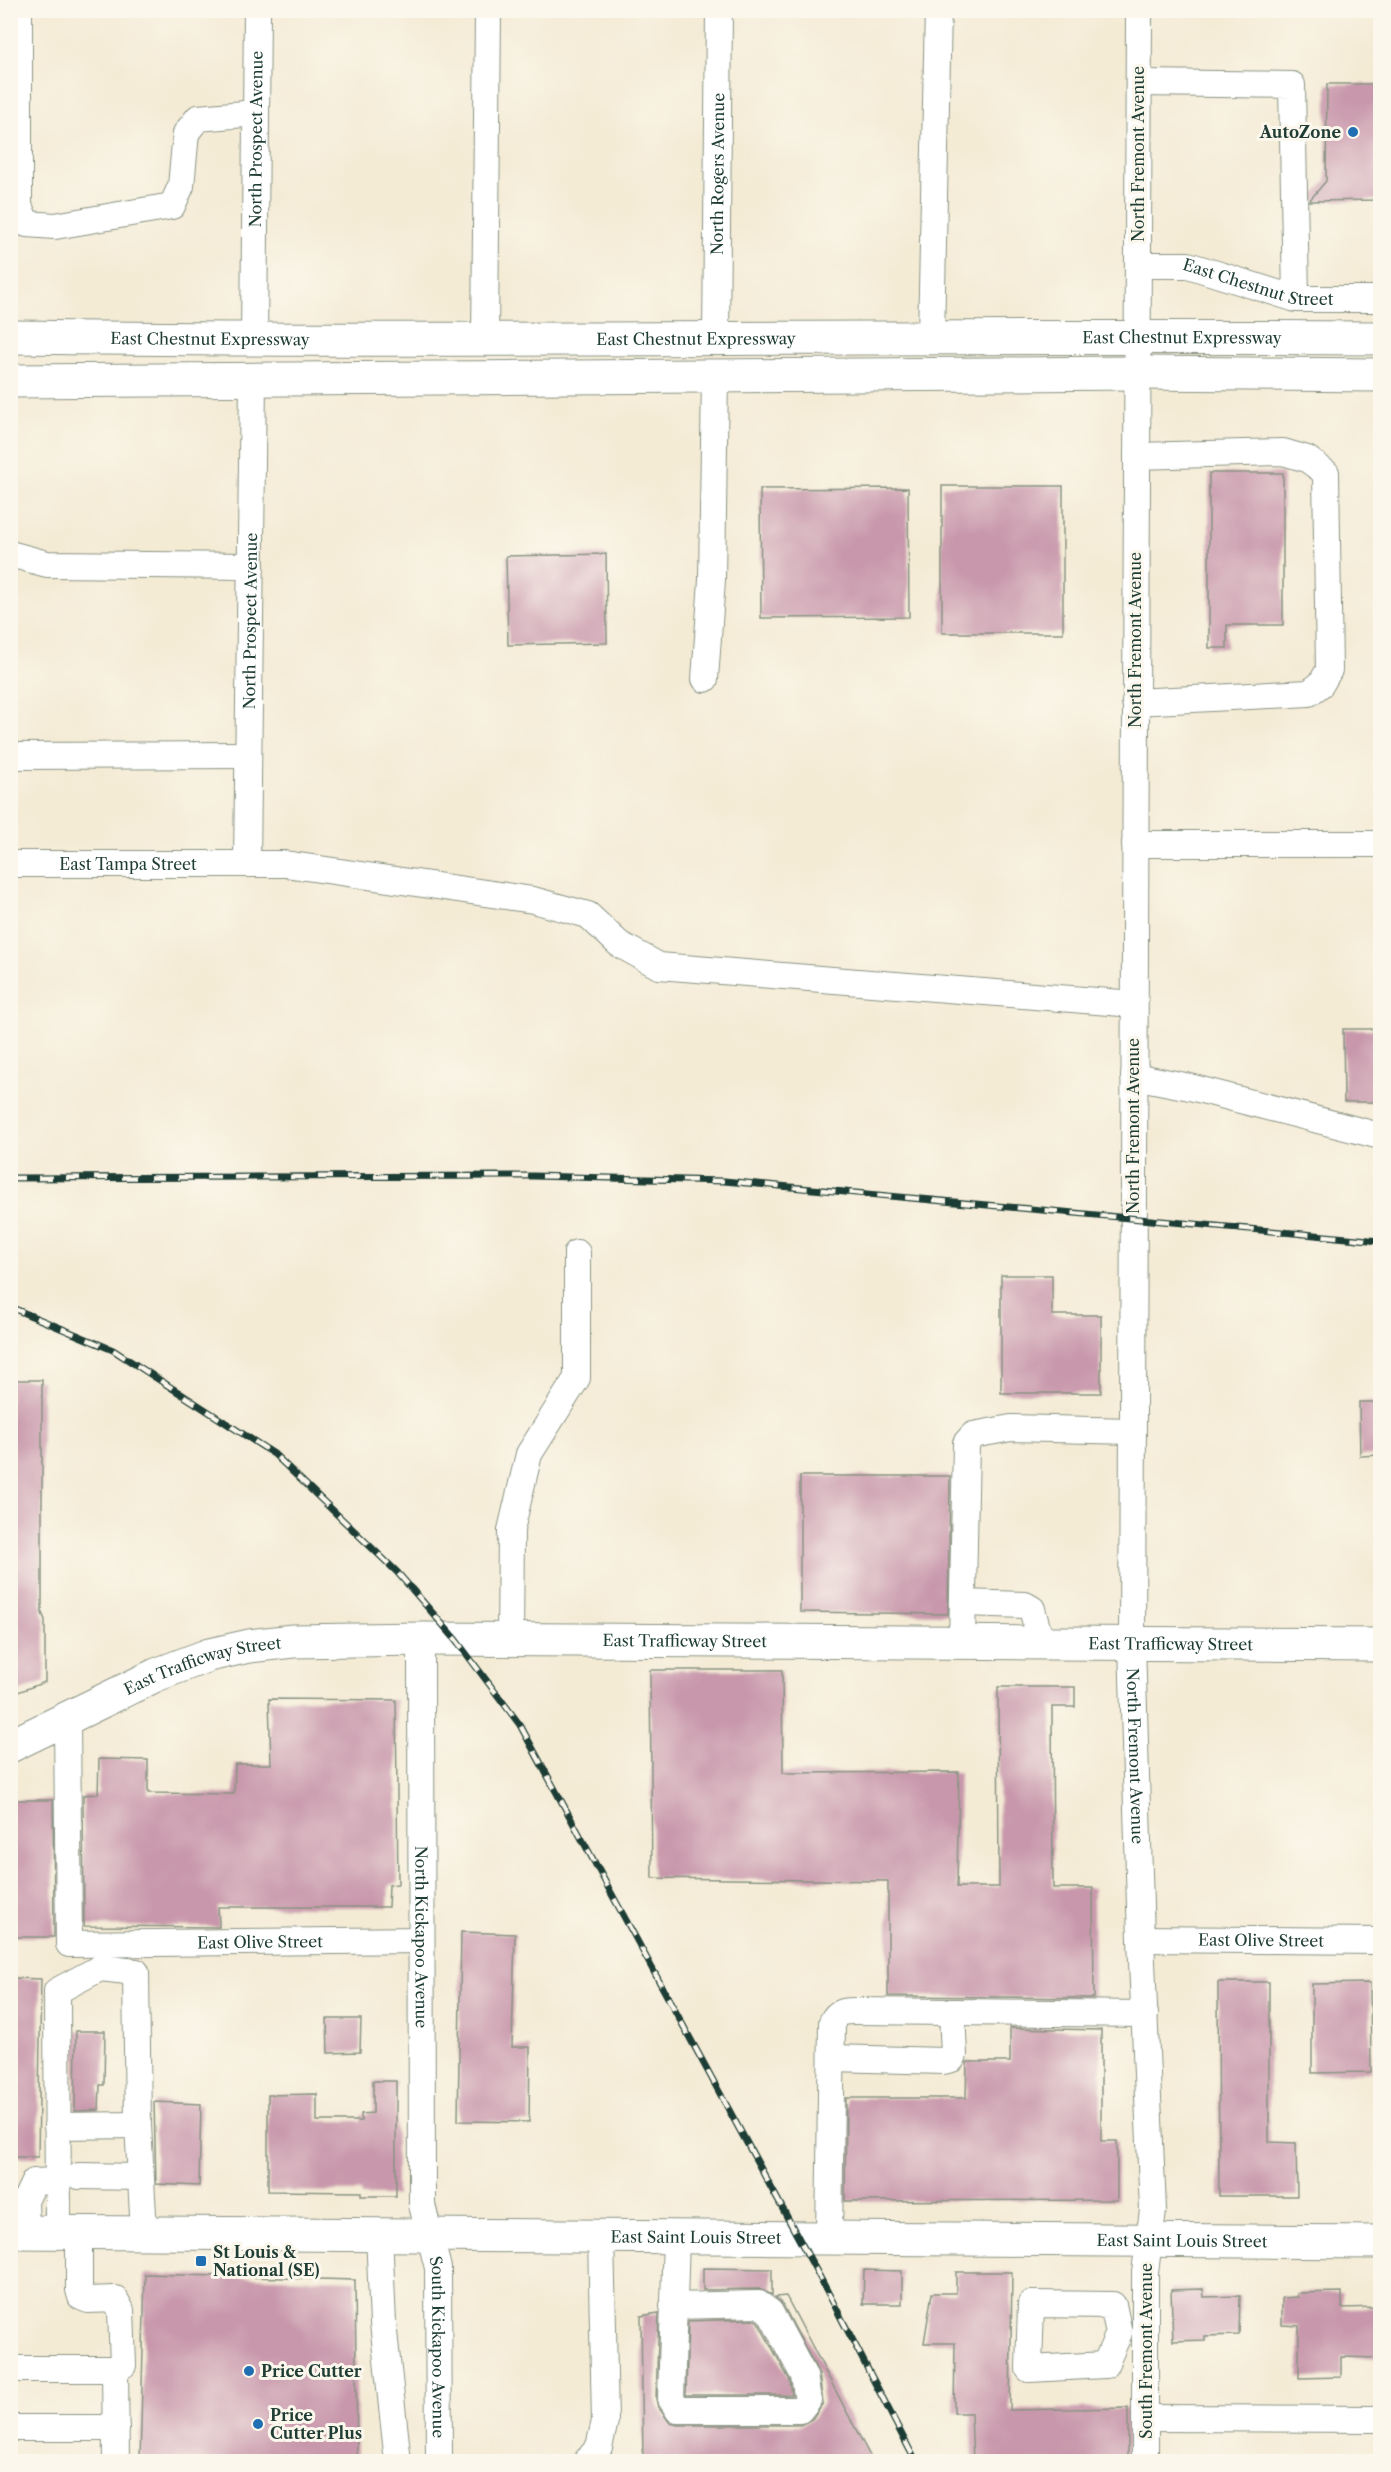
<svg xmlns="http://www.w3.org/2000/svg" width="1391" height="2472" viewBox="0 0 1391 2472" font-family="'Libre Caslon Text',serif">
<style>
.building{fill:#c897ab}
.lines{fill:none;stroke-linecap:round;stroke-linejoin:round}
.minor-casing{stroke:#8a9484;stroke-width:28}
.major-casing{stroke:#8a9484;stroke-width:35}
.minor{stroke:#fff;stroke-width:26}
.major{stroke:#fff;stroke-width:33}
.rail-casing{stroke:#1f3d34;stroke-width:7}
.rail{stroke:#fbf7ec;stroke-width:4.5;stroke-dasharray:14;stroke-linecap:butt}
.poi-dot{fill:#1f6fb2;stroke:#fbf7ec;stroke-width:2}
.labels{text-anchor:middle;stroke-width:6;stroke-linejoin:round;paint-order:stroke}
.poi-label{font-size:16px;font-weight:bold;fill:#1f3d34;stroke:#fbf7ec;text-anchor:start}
.street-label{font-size:16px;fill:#1f3d34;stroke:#fbf7ec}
</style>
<rect width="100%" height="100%" fill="#fbf7ec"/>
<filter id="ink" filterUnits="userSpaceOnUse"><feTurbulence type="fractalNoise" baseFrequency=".0167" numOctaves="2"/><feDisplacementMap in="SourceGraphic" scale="12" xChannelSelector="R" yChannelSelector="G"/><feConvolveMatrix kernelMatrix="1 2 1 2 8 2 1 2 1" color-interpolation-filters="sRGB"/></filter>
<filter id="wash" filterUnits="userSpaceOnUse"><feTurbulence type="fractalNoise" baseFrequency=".008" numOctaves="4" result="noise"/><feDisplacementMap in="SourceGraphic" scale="24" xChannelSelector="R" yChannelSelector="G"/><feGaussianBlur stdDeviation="1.35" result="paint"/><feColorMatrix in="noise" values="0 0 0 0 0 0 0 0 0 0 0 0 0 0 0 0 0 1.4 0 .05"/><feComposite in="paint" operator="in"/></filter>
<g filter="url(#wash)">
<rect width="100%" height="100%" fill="#f4ebd5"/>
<g id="blocks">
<!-- building -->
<path class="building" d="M1327 84H1380V200L1309 201 1326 181Z
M1209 473H1283V625H1227V648H1209Z
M942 486H1063V633H942Z
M908 488 909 617 761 618 760 489Z
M606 554 607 643 508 645 506 556Z
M1343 1029H1380V1102H1344Z
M1001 1275H1052V1315H1101V1393H1001Z
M10 1380H42V1613L45 1620V1682L10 1695Z
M1359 1402H1380V1455L1360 1456Z
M800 1476H950L948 1614 800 1612Z
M650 1670H782L783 1773 959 1772 957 1887H999L998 1687H1075V1707H1052L1053 1888H1093L1094 1998 888 1996V1881L652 1878Z
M269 1699 396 1700 398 1884 389 1885 388 1907H218L219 1927 84 1926 83 1795 98 1794 99 1759 148 1760V1793L234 1794 235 1764H271Z
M11 1800H53L54 1937H11Z
M461 1932 515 1934 512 2047H530L529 2122 458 2121Z
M13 1978 41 1979 38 2157H10Z
M1218 1982H1269V2142L1296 2143 1297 2196H1219Z
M1370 1983 1371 2072 1312 2073V1984Z
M327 2019H361L360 2052 328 2053Z
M1010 2028 1101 2030V2141H1117V2200L845 2201 846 2098H966L967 2062H1010Z
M76 2031H105L104 2085H100L99 2110 75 2111Z
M373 2081H396V2196H361V2192L268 2191V2095L317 2094V2121H361V2114L373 2113Z
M154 2102 201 2104 199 2186 156 2184Z
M703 2268 772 2269V2295L759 2289 703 2290Z
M864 2270 902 2271V2304H863Z
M956 2272H1012L1010 2410 1128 2408V2462H973L971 2413H954L955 2343H924L932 2293H956Z
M145 2274 355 2280 357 2462H140Z
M1203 2289 1204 2297 1240 2296 1239 2335 1205 2336V2340L1173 2341 1171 2290Z
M1342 2292V2308L1380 2307V2358L1341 2357V2377L1299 2378V2326L1282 2325V2298L1298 2297 1297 2293Z
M786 2296 873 2462H643L641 2316 659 2313 656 2399 658 2407 670 2423 678 2425H800L812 2419 823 2403 819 2374 783 2305 775 2297Z
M754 2319 758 2322 790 2381 792 2395H686L688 2321Z"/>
</g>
</g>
<g filter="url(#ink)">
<use href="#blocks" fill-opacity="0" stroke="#8a9484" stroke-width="1.5"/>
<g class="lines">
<defs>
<g id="minor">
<path d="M19 10V206L27 224 55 226 172 206 181 186 186 133 198 118 256 113"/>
<path id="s1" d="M1139 10 1132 1644 1141 1939 1153 2210 1145 2272V2462"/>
<path d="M1139 83 1292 85 1296 299"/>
<path id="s2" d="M1138 265H1188L1296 299H1380"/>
<path d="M931 337 938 10"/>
<path id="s3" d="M716 339 719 10"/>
<path id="s4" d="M254 340 257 10"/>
<path d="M485 340 488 10"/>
<path d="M10 554 47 564 251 566"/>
<path d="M705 679 712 580 715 376"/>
<path d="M1135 702 1309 693 1321 684 1329 670 1326 473 1307 459 1283 452 1137 456"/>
<path d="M10 756 248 755"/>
<path d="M1135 844H1380"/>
<path id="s5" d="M247 863 253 380"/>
<path id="s6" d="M10 864H285L533 900 588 915 619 944 659 966 1134 1004"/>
<path d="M1134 1076 1190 1087 1380 1136"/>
<path d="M963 1603 1025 1605 1032 1609 1041 1643"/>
<path id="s7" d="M421 1639 422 2205 438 2268 439 2462"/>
<path d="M510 1640 511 1530 529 1454 577 1378V1253"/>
<path d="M962 1643 966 1443 973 1435 1011 1428 1132 1431"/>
<path id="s8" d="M67 1719 69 1944 421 1940"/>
<path id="s9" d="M1141 1939 1380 1941"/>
<path d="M832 2058 944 2061 952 2059 954 2055 952 2012"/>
<path d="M57 2126 138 2125"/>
<path d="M79 2176 140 2177"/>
<path d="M26 2231 25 2201 34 2182 58 2181"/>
<path d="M58 2232 57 1991 100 1968 136 1972 138 2125 144 2233"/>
<path d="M379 2234 383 2323 398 2462"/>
<path d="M829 2239 832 2022C837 2011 844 2011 855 2011L1145 2014"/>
<path d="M1031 2304 1113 2305 1119 2333 1105 2365 1029 2369Z"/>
<path d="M673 2306 759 2304 770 2312 804 2376 808 2400 800 2410H678L671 2399 676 2237"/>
<path d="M10 2369H115L123 2365 121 2310 115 2299 88 2300 81 2297 79 2290V2232"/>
<path d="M115 2369 116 2462"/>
<path d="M1145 2418 1380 2419"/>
<path d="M10 2428H116"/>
<path d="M586 2462 599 2447 605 2421 601 2236"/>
</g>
<g id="major">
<path id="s10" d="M10 337C467 343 924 335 1380 338"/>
<path d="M10 381 1138 373 1380 375"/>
<path id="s11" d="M10 1746 156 1675 209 1655 249 1646 293 1641 421 1639 1380 1645"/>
<path id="s12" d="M10 2232 1380 2242"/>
</g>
</defs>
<!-- minor casing -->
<use href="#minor" class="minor-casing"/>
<!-- major casing -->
<use href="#major" class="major-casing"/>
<!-- minor -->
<use href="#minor" class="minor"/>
<!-- major -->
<use href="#major" class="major"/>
<defs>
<path id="rail" d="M10 1178 533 1176 724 1181 1380 1241
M10 1307 113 1350 274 1454 397 1572 456 1640 520 1725 824 2285 916 2462"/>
</defs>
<!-- rail casing -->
<use href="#rail" class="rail-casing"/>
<!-- rail -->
<use href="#rail" class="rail"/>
</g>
</g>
<!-- markers -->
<g class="poi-dot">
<circle cx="1353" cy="132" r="6"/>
<rect x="195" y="2255" width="12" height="12" rx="3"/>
<circle cx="249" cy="2371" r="6"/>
<circle cx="258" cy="2424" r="6"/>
</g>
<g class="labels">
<!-- poi labels -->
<g class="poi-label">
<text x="1341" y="138" text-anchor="end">AutoZone</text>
<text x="213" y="2258">St Louis &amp;<tspan x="213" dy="18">National (SE)</tspan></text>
<text x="261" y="2377">Price Cutter</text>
<text x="270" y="2421">Price<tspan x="270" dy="18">Cutter Plus</tspan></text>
</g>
<!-- street labels -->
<g class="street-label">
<text dy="6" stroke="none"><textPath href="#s4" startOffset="201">North Prospect Avenue</textPath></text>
<text transform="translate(1138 154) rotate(-90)" y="6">North Fremont Avenue</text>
<text dy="6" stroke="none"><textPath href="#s3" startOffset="165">North Rogers Avenue</textPath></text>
<text dy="6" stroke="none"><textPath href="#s2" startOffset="123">East Chestnut Street</textPath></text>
<text dy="6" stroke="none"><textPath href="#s10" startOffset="1172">East Chestnut Expressway</textPath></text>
<text dy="6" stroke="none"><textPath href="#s10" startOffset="200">East Chestnut Expressway</textPath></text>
<text dy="6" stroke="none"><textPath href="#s10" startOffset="686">East Chestnut Expressway</textPath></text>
<text dy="6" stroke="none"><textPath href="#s5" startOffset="242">North Prospect Avenue</textPath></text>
<text transform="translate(1135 640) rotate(-90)" y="6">North Fremont Avenue</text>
<text dy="6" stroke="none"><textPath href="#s6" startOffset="118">East Tampa Street</textPath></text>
<text transform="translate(1133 1126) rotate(-90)" y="6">North Fremont Avenue</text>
<text dy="6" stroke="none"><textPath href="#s11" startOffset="696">East Trafficway Street</textPath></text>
<text dy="6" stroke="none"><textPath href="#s11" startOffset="1182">East Trafficway Street</textPath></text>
<text dy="6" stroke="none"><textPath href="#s11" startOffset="210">East Trafficway Street</textPath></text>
<text dy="6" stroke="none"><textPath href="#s1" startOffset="1746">North Fremont Avenue</textPath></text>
<text dy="6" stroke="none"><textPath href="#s7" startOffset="298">North Kickapoo Avenue</textPath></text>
<text dy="6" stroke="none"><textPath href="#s9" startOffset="120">East Olive Street</textPath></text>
<text dy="6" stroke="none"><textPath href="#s8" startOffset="416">East Olive Street</textPath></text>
<text dy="6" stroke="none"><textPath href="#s12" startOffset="686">East Saint Louis Street</textPath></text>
<text dy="6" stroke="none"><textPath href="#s12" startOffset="1172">East Saint Louis Street</textPath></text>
<text dy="6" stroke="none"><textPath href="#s7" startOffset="710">South Kickapoo Avenue</textPath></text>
<text transform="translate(1146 2351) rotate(-90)" y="6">South Fremont Avenue</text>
</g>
</g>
<!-- margin -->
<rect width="1391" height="2472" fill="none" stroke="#fbf7ec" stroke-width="36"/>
</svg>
